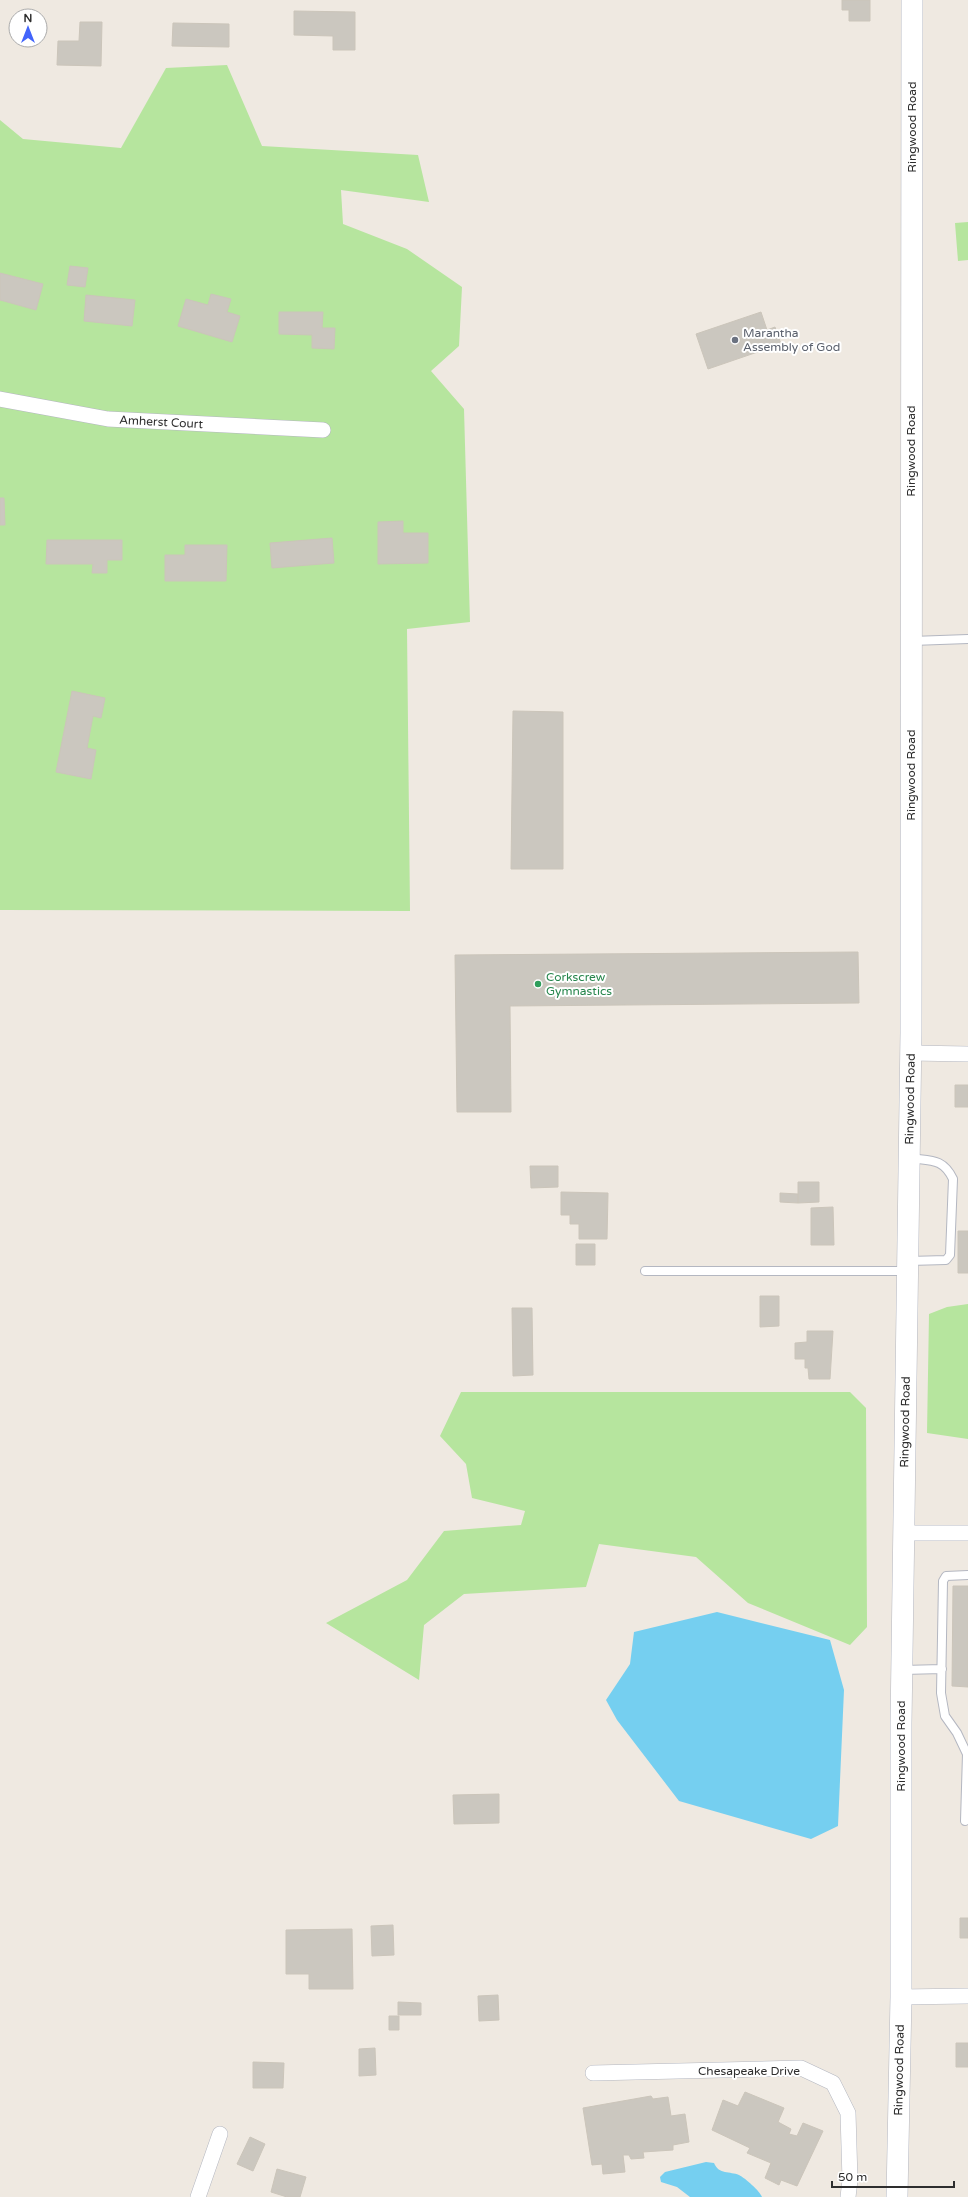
<svg xmlns="http://www.w3.org/2000/svg" width="968" height="2197" viewBox="0 0 968 2197" font-family="'Varela Round',sans-serif">
<style>
.green{fill:#b6e59e}
.water{fill:#75cff0}
.building{fill:#cbc7bf;stroke:#cbc5ba}
.lines{fill:none;stroke-linecap:round;stroke-linejoin:round}
.lane-casing{stroke:#b4b7c1;stroke-width:10}
.street-casing{stroke:#b4b7c1;stroke-width:16}
.secondary-casing{stroke:#b4b7c1;stroke-width:22}
.lane{stroke:#fff;stroke-width:8}
.street{stroke:#fff;stroke-width:15}
.secondary{stroke:#fff;stroke-width:21}
.worship-dot{fill:#6b7280;stroke:#fff;stroke-width:1.5}
.leisure-dot{fill:#2e9e5b;stroke:#fff;stroke-width:1.5}
.labels{text-anchor:middle;stroke-width:4;stroke-linejoin:round;paint-order:stroke}
.street-label{font-size:12px;fill:#2e2e2e;stroke:#fff}
.worship-label{font-size:12px;fill:#5b616d;stroke:#fff;text-anchor:start}
.leisure-label{font-size:12px;fill:#27864d;stroke:#fff;text-anchor:start}
</style>
<rect width="100%" height="100%" fill="#efe9e1"/>
<!-- green -->
<path class="green" d="M227 65 262 146 418 155 429 202 341 190 343 224 407 249 462 287 459 346 431 371 464 409 470 622 407 629 410 911 0 910V120L23 139 121 148 166 68Z
M968 222V260L958 261 955 223Z
M968 1304V1439L927 1433 929 1314 947 1307Z
M461 1392H850L866 1408 867 1627 850 1645 748 1603 696 1557 599 1544 586 1587 464 1594 424 1625 419 1680 326 1623 407 1580 444 1531 521 1525 525 1511 472 1498 466 1464 440 1436Z"/>
<!-- water -->
<path class="water" d="M717 1612 830 1640 844 1690 838 1826 811 1839 679 1801 617 1720 606 1700 630 1664 634 1632Z
M706 2162 714 2163C719 2175 730 2171 739 2175 745 2178 760 2191 762 2197H690L677 2187 661 2182 660 2177 665 2172Z"/>
<!-- building -->
<path class="building" d="M842 0H870V21H849V10H842Z
M294 11 355 12V50H333V36L294 35Z
M80 22H102L101 66 57 65 58 41H79Z
M173 23 229 24V47L172 46Z
M70 266 88 268 85 287 67 285Z
M0 273 43 284 36 310 0 300Z
M211 294 231 299 227 312 240 316 232 342 178 326 186 299 208 305Z
M86 295 135 300 132 326 84 321Z
M279 312H323L322 328H335L334 349 312 348V335L279 334Z
M761 312 767 330 775 327 781 344 708 369 696 334Z
M0 498H4L5 525H0Z
M403 521V533H428V563L378 564V522Z
M332 538 334 563 272 568 270 543Z
M47 540H122V560H107V573H92L93 564H46Z
M185 545H227L226 581H165V555H185Z
M72 691 105 698 101 718 93 716 87 748 96 750 91 779 56 772Z
M513 711 563 712V869H511Z
M858 952 859 1003 510 1006 511 1112H457L455 955Z
M955 1085H968V1107H955Z
M530 1166H558V1187L531 1188Z
M798 1182H819V1202L798 1203Z
M561 1192 608 1193 607 1239H579V1224H570V1215H561Z
M780 1193 798 1194V1203L780 1202Z
M833 1207 834 1245H811V1208Z
M958 1231H968V1273H958Z
M576 1244H595V1265H576Z
M760 1296H779V1326L760 1327Z
M512 1308H532L533 1375 513 1376Z
M807 1331H833L830 1379H809L808 1368H805V1359H795V1343L807 1342Z
M953 1586H968V1687L952 1686Z
M499 1794V1823L454 1824 453 1795Z
M960 1918H968V1938H960Z
M393 1925 394 1955 372 1956 371 1926Z
M352 1929 353 1989H309V1974H286V1930Z
M498 1995 499 2020 479 2021 478 1996Z
M398 2002 421 2003V2015H398Z
M389 2016H399V2030H389Z
M956 2043H968V2067H956Z
M375 2048 376 2075 359 2076V2049Z
M253 2062 284 2063 283 2088H253Z
M745 2092 784 2108 778 2122 791 2129 789 2134 797 2136 803 2123 823 2131 797 2186 781 2180 779 2185 765 2178 771 2163 747 2153 750 2148 712 2130 723 2100 738 2106Z
M651 2096 653 2099 668 2097 671 2116 685 2114 689 2142 673 2145V2150L643 2152 644 2158 631 2159 629 2155H623L625 2172 603 2174 602 2164 592 2165 583 2108Z
M250 2137 265 2144 253 2171 237 2164Z
M277 2169 306 2177 300 2197H287L271 2192Z"/>
<g class="lines">
<defs>
<path id="lane" d="M912 641 968 639
M909 1261 946 1260 950 1255 953 1179C943 1158 931 1161 910 1158
M645 1271H907
M903 1670 942 1669
M965 1821 967 1754 957 1733 945 1716 941 1693 943 1581 946 1576 968 1575"/>
<path id="street" d="M0 399 108 419 323 430
M911 1053 968 1054
M903 1533H968
M901 1997 968 1996
M593 2073 801 2068 833 2083 848 2113 850 2180 848 2197
M198 2197 220 2134"/>
<path id="secondary" d="M897 2197 901 1997V1724L911 1033 912 0"/>
</defs>
<!-- lane casing -->
<use href="#lane" class="lane-casing"/>
<!-- street casing -->
<use href="#street" class="street-casing"/>
<!-- secondary casing -->
<use href="#secondary" class="secondary-casing"/>
<!-- lane -->
<use href="#lane" class="lane"/>
<!-- street -->
<use href="#street" class="street"/>
<!-- secondary -->
<use href="#secondary" class="secondary"/>
</g>
<!-- markers -->
<circle class="worship-dot" cx="735" cy="340" r="4"/>
<circle class="leisure-dot" cx="538" cy="984" r="4"/>
<g class="labels">
<!-- street labels -->
<g class="street-label">
<text transform="translate(912 127) rotate(-90)" y="4">Ringwood Road</text>
<text transform="translate(161 422) rotate(3)" y="4">Amherst Court</text>
<text transform="translate(911 451) rotate(-90)" y="4">Ringwood Road</text>
<text transform="translate(911 775) rotate(-90)" y="4">Ringwood Road</text>
<text transform="translate(910 1099) rotate(-89)" y="4">Ringwood Road</text>
<text transform="translate(905 1422) rotate(-89)" y="4">Ringwood Road</text>
<text transform="translate(901 1746) rotate(-90)" y="4">Ringwood Road</text>
<text transform="translate(899 2070) rotate(-89)" y="4">Ringwood Road</text>
<text x="749" y="2075">Chesapeake Drive</text>
</g>
<!-- worship labels -->
<g class="worship-label">
<text x="743" y="337">Marantha<tspan x="743" dy="14">Assembly of God</tspan></text>
</g>
<!-- leisure labels -->
<g class="leisure-label">
<text x="546" y="981">Corkscrew<tspan x="546" dy="14">Gymnastics</tspan></text>
</g>
</g>
<!-- north arrow -->
<g transform="translate(28 28)"><circle r="19" fill="#ffffff" stroke="#ababab"/>
<path d="M0-3L7 15L0 10L-7 15Z" fill="#4264fb"/>
<text y="-6" font-size="11" font-weight="bold" text-anchor="middle" fill="#2e2e2e">N</text>
</g>
<!-- scale -->
<path d="M832 2181v6h122v-6" fill="none" stroke="#2e2e2e" stroke-width="2"/>
<text x="838" y="2181" font-size="12" fill="#2e2e2e" stroke="#ffffff" stroke-width="3" paint-order="stroke">50 m</text>
</svg>
